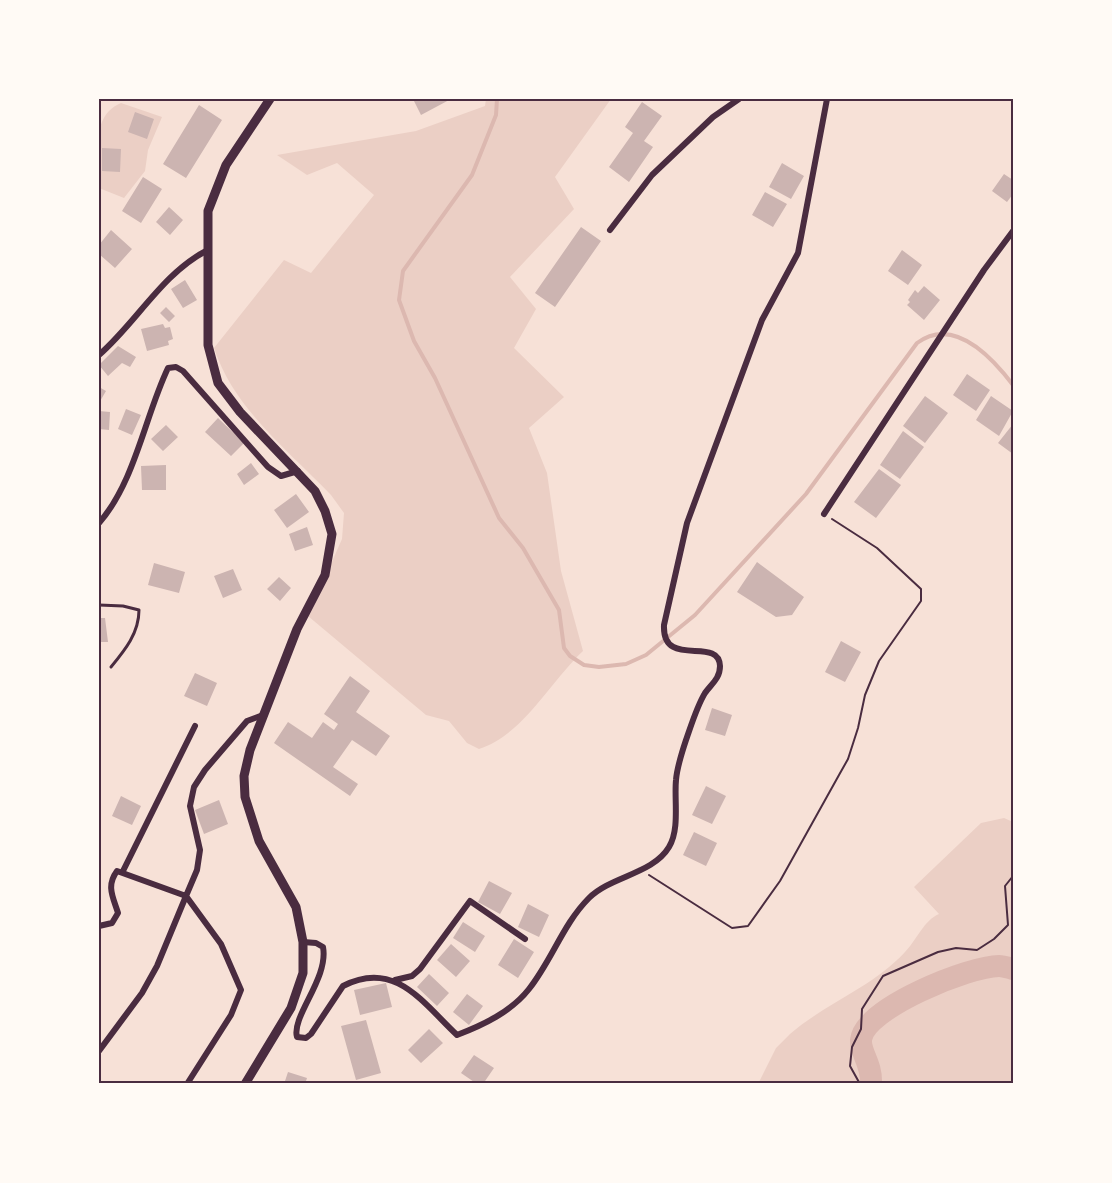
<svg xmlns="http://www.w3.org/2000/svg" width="1112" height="1183" viewBox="0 0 1112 1183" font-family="'Nunito Sans',sans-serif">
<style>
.green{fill:#ebcfc5}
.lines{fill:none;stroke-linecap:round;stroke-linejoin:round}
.stream{stroke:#dcb8b0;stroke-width:4}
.river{stroke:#dcb8b0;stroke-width:22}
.building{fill:#ccb4b1}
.path{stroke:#4a2c40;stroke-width:2}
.service{stroke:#4a2c40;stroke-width:3}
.minor{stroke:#4a2c40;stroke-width:6}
.secondary{stroke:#4a2c40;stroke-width:9}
.neatline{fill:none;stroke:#4a2c40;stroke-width:2}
</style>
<rect width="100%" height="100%" fill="#f7e1d7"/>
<!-- green -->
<path class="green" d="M486 99H611L555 177 574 209 510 277 536 309 514 348 564 397 529 428 547 473 561 571 583 651C550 682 523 735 479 749L467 743 449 721 426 715 308 616 342 539 344 513 331 495C288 450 234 409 214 348L284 260 311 273 374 195 337 163 307 175 277 155 416 131 485 106Z
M121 103 162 117 148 150 145 171 124 198 99 188C99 159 89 116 121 103Z
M1004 818 1013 822V1084H758L776 1048 790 1034C826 1003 873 987 905 952 916 941 924 920 939 914L914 887 981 823Z"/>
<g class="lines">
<!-- stream -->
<path class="stream" d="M497 99 496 115 472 175 403 271 399 300 414 341 435 378 499 518 523 548 559 610 564 648 570 656 584 665 599 667 626 664 646 655 695 615 806 494 917 343C954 316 991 356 1013 385"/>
<!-- river -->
<path class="river" d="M871 1084C872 1063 860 1053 861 1040 864 1008 970 966 999 966 1004 966 1009 968 1013 969"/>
</g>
<!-- building -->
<path class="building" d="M413 99H451L421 115Z
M642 102 662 116 644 141 653 147 629 182 609 167 633 133 625 127Z
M199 105 222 120 186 178 163 164Z
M135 112 154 119 147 139 128 132Z
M102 148 121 149 120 172 102 171Z
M782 163 804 176 791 199 769 187Z
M1004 174 1013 180V194L1007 202 992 191Z
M143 177 162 189 141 223 122 211Z
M765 192 787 204 773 227 752 215Z
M169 207 183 220 170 235 156 222Z
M581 227 601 241 555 307 535 293Z
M111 230 132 249 115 268 99 254V245Z
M902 250 922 265 908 285 888 271Z
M185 280 197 300 183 308 171 289Z
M924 286 940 300 924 320 907 305 910 302 908 300 915 290 918 293Z
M166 307 175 316 169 322 160 313Z
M163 324 165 328 170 327 173 339 168 341 169 345 147 351 141 329Z
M118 346 136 357 130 367 122 363 108 376 99 365Z
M967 374 990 390 976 411 953 395Z
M99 387 106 391 99 403Z
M925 396 948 413 925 443 903 426Z
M991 396 1013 411 999 436 976 420Z
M126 409 141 415 132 435 118 429Z
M99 411 110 412 109 430 99 429Z
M218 418 244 443 231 456 205 432Z
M1013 424V454L998 443Z
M166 425 178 437 163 451 151 439Z
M903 431 924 447 900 479 880 465Z
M251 463 259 474 244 485 237 474Z
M166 465V490H142L141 466Z
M879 469 901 485 876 518 854 502Z
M296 494 309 512 287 528 274 510Z
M307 527 313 545 295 551 289 534Z
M757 562 804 597 792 615 776 617 737 592Z
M154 563 185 572 179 593 148 585Z
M233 569 242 590 223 598 214 576Z
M279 577 291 588 280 601 267 589Z
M99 618H105L108 642H99Z
M841 641 861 652 845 682 825 672Z
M195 673 217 683 207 706 184 696Z
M350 676 370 691 356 712 390 736 376 756 352 740 333 767 358 784 350 796 274 743 288 722 312 738 323 722 334 730 338 724 324 714Z
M712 708 732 715 725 736 705 730Z
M706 786 726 796 712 824 692 815Z
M121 796 141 806 132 825 112 816Z
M219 800 228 824 204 834 195 810Z
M694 832 717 843 706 866 683 855Z
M489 881 512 893 500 914 478 902Z
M528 904 549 915 539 937 518 927Z
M463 922 485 936 475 952 453 938Z
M514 939 534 952 518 978 498 965Z
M451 944 470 961 456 977 437 960Z
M429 974 449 993 437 1006 417 987Z
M386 983 392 1007 360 1015 354 990Z
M467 994 483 1006 469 1025 453 1012Z
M366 1020 381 1073 356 1080 341 1026Z
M429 1029 443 1043 421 1063 408 1050Z
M474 1055 494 1068 483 1084H477L461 1073Z
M288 1072 307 1078 305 1084H284Z"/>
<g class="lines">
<!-- path -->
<path class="path" d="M649 875 732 928 748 926 780 881 839 775 848 759 858 728 865 695 879 661 921 601V589L877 548 832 519
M860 1084 850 1066 852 1047 861 1029 862 1009 883 976 938 952 956 948 977 950 994 939 1008 925 1005 886 1013 876"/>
<!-- service -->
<path class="service" d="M99 605 123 606 139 610C139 633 125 650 111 667"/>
<!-- minor -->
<path class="minor" d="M610 230 652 175 713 117 739 99
M99 355C136 323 162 274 206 251
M824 514 984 270 1013 231
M99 523C135 482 145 416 168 368L176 367 183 371 268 467 281 476 298 471
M123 871 195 726
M186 896 221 944 241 990 231 1015 187 1084
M99 926 112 923 118 913C113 897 106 886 117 871L186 896 197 870 200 850 190 806 194 787 205 770 247 721 263 715
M303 942 316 943 323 947C329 978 291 1017 297 1037L306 1038 311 1034 343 986C395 959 423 1003 457 1035 483 1025 511 1012 529 989 552 960 563 924 589 898 611 876 653 874 669 847 680 829 674 800 676 780 677 767 682 752 686 740 691 726 697 706 705 693 711 684 720 679 720 666 719 635 662 670 664 625L687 523 762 320 798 253 827 99
M395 980 412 976 420 969 470 901 525 939
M99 1051 142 993 157 966 186 896"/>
<!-- secondary -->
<path class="secondary" d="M245 1084 291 1008 303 973V942L296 907 259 841 245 797 244 776 250 750 297 629 325 575 332 534 325 511 315 491 240 412 218 383 208 345V211L226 165 270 99"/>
</g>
<!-- border -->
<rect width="1112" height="1183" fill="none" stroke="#fffaf5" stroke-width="201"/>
<rect x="100" y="100" width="912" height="982" class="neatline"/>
</svg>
